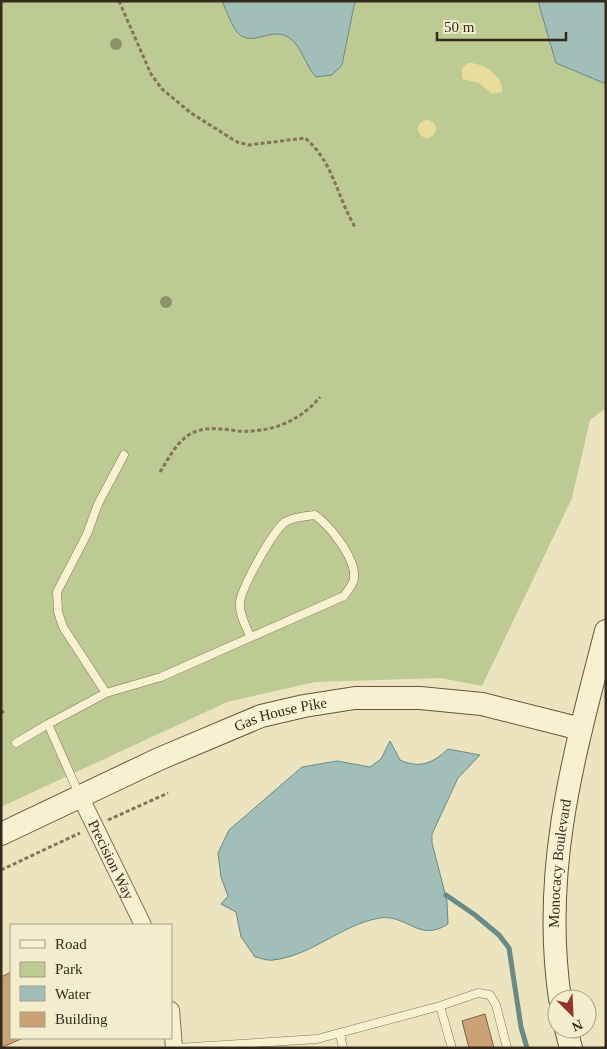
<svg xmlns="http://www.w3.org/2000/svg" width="607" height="1049" viewBox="0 0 607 1049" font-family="Georgia,serif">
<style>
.green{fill:#bdca93}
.sand{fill:#e8dd9b}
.water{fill:#a1beb9;stroke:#698b87}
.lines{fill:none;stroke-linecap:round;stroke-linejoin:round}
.stream{stroke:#698b87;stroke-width:5}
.building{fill:#caa275;stroke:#82613e}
.service-casing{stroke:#847457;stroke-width:9}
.minor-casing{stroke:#847457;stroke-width:18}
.secondary-casing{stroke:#66553b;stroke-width:24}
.path{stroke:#847457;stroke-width:3;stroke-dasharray:4 2.5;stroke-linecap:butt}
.service{stroke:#f8f1d1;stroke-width:8}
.minor{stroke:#f8f1d1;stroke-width:16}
.secondary{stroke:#f8f1d1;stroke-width:22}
.tree{fill:#8d9369}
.labels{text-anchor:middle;stroke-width:4;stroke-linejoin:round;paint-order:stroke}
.street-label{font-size:15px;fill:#342a1c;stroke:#f4edcd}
</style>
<rect width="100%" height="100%" fill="#ece4be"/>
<!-- green -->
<path class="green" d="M1 1H580L606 44V408L590 420 572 498 482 686 441 678 315 682 227 702 1 807Z"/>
<!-- sand -->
<path class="sand" d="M469 63C482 62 505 77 502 92L492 94 479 83 462 79V68Z
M418 129a9 9 0 1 1 18 0a9 9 0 1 1-18 0Z"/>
<!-- water -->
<path class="water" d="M222 1H355L342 65 332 75 316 77C305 66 302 45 288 37 270 26 248 51 235 29 230 21 226 10 222 1Z
M538 1H606V84L556 63Z
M390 741 400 760C420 769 433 763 448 749L480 755 458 778 432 834V843L447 901 448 924C419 943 407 914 380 918 342 924 312 956 273 960 268 961 260 958 255 957L241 937 236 912 221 904 228 896 221 877 218 853 229 830 302 767 337 761 370 767 381 759Z"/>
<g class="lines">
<!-- stream -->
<path class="stream" d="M446 895 475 915 499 935 509 948 521 1027 527 1048"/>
</g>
<!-- building -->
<path class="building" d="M11 972V1038H23L1 1048V977Z
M485 1014 494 1048H469L462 1021Z"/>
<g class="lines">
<defs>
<path id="service" d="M106 693 63 627 58 612 57 592 87 534 98 504 124 455
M48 724 106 693 161 677 344 596C347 591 354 584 354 578 356 558 330 526 315 515 306 516 293 517 285 522 273 531 241 588 240 603 239 615 246 626 250 636
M16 743 48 724 79 794
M440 1006 452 1048
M340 1034 343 1048
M176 1048 317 1039 440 1006 478 993 490 995 496 1005 507 1048"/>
<g id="minor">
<path id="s1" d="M80 796 143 925"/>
<path d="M171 1010 174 1048"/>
</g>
<g id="secondary">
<path id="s2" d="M1 834 159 759 261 716 304 706 355 698H420L482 704 581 729"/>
<path id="s3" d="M560 999C541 869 574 755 606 631"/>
<path d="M566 1029 571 1048"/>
</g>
</defs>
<!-- service casing -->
<use href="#service" class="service-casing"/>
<!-- minor casing -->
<use href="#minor" class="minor-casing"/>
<!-- secondary casing -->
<use href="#secondary" class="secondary-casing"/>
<!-- path -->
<path class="path" d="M119 1 151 74 162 89 191 113 237 142 249 145 305 138C333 161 337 197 355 227
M160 472C169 458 176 442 192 433 206 426 223 429 238 431 270 433 299 422 320 397
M1 713 4 711
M108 820 168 793
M1 870 80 833"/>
<!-- service -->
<use href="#service" class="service"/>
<!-- minor -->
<use href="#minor" class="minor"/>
<!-- secondary -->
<use href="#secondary" class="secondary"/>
</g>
<!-- trees -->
<g class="tree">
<circle cx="116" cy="44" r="6"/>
<circle cx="166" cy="302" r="6"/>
</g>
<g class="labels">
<!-- street labels -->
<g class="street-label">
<text dy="5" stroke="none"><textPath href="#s2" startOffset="305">Gas House Pike</textPath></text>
<text dy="5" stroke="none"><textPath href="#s1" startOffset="71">Precision Way</textPath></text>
<text dy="5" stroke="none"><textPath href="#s3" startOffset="136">Monocacy Boulevard</textPath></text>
</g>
</g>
<!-- border -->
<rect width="607" height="1049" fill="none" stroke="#342a1c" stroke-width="5"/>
<!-- legend -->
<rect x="10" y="924" width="162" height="115" fill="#f4edcd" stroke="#a79f86"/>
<rect x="20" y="940" width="25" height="8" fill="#f8f1d1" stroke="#a79f86"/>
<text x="55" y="949" font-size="15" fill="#342a1c">Road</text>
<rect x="20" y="962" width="25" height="15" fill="#bdca93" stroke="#a79f86"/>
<text x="55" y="974" font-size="15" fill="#342a1c">Park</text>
<rect x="20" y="986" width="25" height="15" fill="#a1beb9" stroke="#a79f86"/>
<text x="55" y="999" font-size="15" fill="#342a1c">Water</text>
<rect x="20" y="1012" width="25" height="15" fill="#caa275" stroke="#a79f86"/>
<text x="55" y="1024" font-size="15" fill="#342a1c">Building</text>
<!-- north arrow -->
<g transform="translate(572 1014) rotate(156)"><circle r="24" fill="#f4edcd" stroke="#a79f86"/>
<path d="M0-4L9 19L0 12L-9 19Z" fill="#913429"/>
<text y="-8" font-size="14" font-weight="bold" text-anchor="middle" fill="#342a1c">N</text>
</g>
<!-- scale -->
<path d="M437 32v8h129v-8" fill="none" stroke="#342a1c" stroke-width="2.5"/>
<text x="444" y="32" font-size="15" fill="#342a1c" stroke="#f4edcd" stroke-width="4" paint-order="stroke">50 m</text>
</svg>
